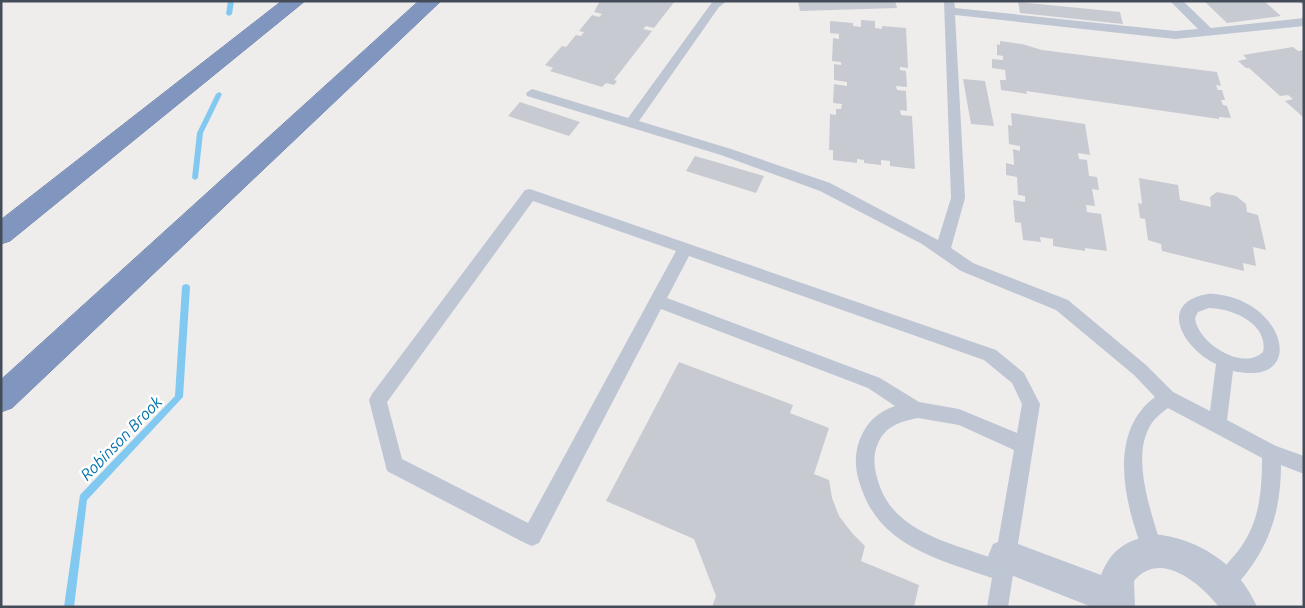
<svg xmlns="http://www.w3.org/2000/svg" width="1305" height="608" viewBox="0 0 1305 608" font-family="Ubuntu,sans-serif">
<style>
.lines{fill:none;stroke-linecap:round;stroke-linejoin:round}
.stream{fill:#81c9f0;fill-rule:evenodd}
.building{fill:#c8cad2}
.motorway-casing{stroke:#6c80aa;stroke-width:1}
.service{fill:#bec6d3;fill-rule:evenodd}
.minor{fill:#bec6d3;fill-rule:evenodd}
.motorway{fill:#8096be;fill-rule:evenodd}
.labels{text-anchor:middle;stroke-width:5;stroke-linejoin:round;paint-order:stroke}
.water-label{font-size:16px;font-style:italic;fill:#0571ac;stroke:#fff}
</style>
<rect width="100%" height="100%" fill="#efecec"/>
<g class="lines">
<!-- stream -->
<path class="stream" d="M228 1H234L232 14 229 16 226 14Z
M219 92 222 94 203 133 198 178 195 180 192 178 197 133 216 94Z
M186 284 189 285 190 287 183 397 87 500 74 607H64L80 495 175 396 182 287 183 285Z"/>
</g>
<!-- building -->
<path class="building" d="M600 1H675L654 28 646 26 643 29 652 31 614 80 617 81 614 85 606 83 602 87 550 71 553 68 545 65 562 46 566 47 576 35 581 36 584 32 579 31 592 15 599 17 602 14 594 12Z
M798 1H895L897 8 800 11Z
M1204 1H1264L1281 16 1227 23Z
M1018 2 1120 12 1123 24 1020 13Z
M861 20 875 21V28L882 29V26L906 28 908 68 900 67V70L906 71 907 87 896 86 897 90 906 91 907 111 900 110 901 115 912 116 915 169 890 166V161L881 160V165L864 163V160L857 159V163L833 160V150H829L830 114 836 115V109H841L842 104 833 103 834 84 847 86V82L834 80V64L841 65V62L832 61 833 38 839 39V34L830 33V21L853 23V26L861 27Z
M1000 41 1022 44 1042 50 1217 72 1221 86 1216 85 1218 90H1222L1225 100H1221L1223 105 1227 106 1231 118 1219 117V119L1026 91 1027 94 1001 90 1000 80H1006L1005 70 992 68V59L1003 60V56L997 55V44L1000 45Z
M1293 47 1298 51 1304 50V118L1285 101 1293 99 1288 95 1280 96 1249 68H1246L1238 61 1247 59 1243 55Z
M963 79 985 81 994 126 971 124Z
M520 102 580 122 569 136 508 116Z
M1011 113 1085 124 1090 155 1078 153 1079 159 1087 160 1089 176 1097 177 1099 190 1092 189 1095 206 1086 205 1087 212 1101 214 1107 251 1085 248V251L1053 246V239L1040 237 1041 242 1023 240 1021 223 1015 222 1013 200 1025 202V196L1018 195 1017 177 1006 175V163L1014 165 1013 149 1020 151V146L1009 144 1008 125 1012 126Z
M695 156 764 176 756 193 686 171Z
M1139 178 1178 185 1180 200 1211 207 1210 197 1217 192 1236 196 1246 204 1247 212 1258 215 1266 250 1253 247 1256 266 1243 263 1244 271 1162 251 1161 244 1148 240 1145 219 1140 218 1138 203 1142 204Z
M679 362 793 405 790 413 829 428 814 474 829 480 832 498 839 516 852 533 865 546 861 561 919 585 914 607H712L716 596 694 539 606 501Z"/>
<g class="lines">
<defs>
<path id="motorway" d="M282 1H305L10 241 1 244V220Z
M419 1H441L12 408 1 412V380Z"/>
</defs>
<!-- motorway casing -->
<use href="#motorway" class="motorway-casing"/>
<!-- service -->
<path class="service" d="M713 1H727L719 7 639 121 731 149 830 183 938 240 951 198 944 1H954L955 8 1175 31 1198 29 1170 1H1183L1211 28 1304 18V26L1175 39 955 15 965 198 951 248 973 263 1068 300 1146 365 1173 392 1210 411 1216 364C1185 350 1155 303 1208 294 1216 293 1226 296 1234 298 1289 316 1301 386 1233 371L1227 420 1276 446 1304 456V474L1281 465C1281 505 1272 539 1248 571 1241 580 1234 590 1223 594L1216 591 1213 584C1219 570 1232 560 1241 547 1260 520 1262 489 1262 458L1168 408C1160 414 1152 420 1148 430 1132 463 1153 518 1163 551L1160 558 1153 561 1146 558C1126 510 1105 434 1155 397L1134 375 1056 310 961 271 922 244 820 191 721 155 527 96 526 93 532 89 628 118ZM1209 308C1232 308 1269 324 1263 352 1242 372 1197 342 1195 318L1198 312Z
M1297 1H1304V5Z
M530 189 996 350 1024 373 1040 404 1008 607H987L992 578C941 560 882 547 862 490 857 477 854 464 857 449 862 428 874 413 895 406L868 388 661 309 539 543 532 546 525 543 387 471 369 400 372 394 525 190ZM533 201 676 251 528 523 402 459 387 402ZM689 256 984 360 1012 383 1022 404 1017 433 959 409 919 402 880 378 667 298ZM918 418 959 425 1014 450 995 559C954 544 897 533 880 487 876 476 873 464 875 453 880 429 896 422 918 418Z"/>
<!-- minor -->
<path class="minor" d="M1153 534C1198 538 1239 564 1257 607H1219C1200 583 1160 549 1134 581L1135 607H1092L993 568 988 556 993 544 1005 539 1101 575C1112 548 1125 542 1153 534Z"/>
<!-- motorway -->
<use href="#motorway" class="motorway"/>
</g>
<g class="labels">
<!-- water labels -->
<g class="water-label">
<text transform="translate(121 438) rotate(-46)" y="6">Robinson Brook</text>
</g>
</g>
<!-- border -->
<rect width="1305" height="608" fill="none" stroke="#444c5a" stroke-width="5"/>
</svg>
